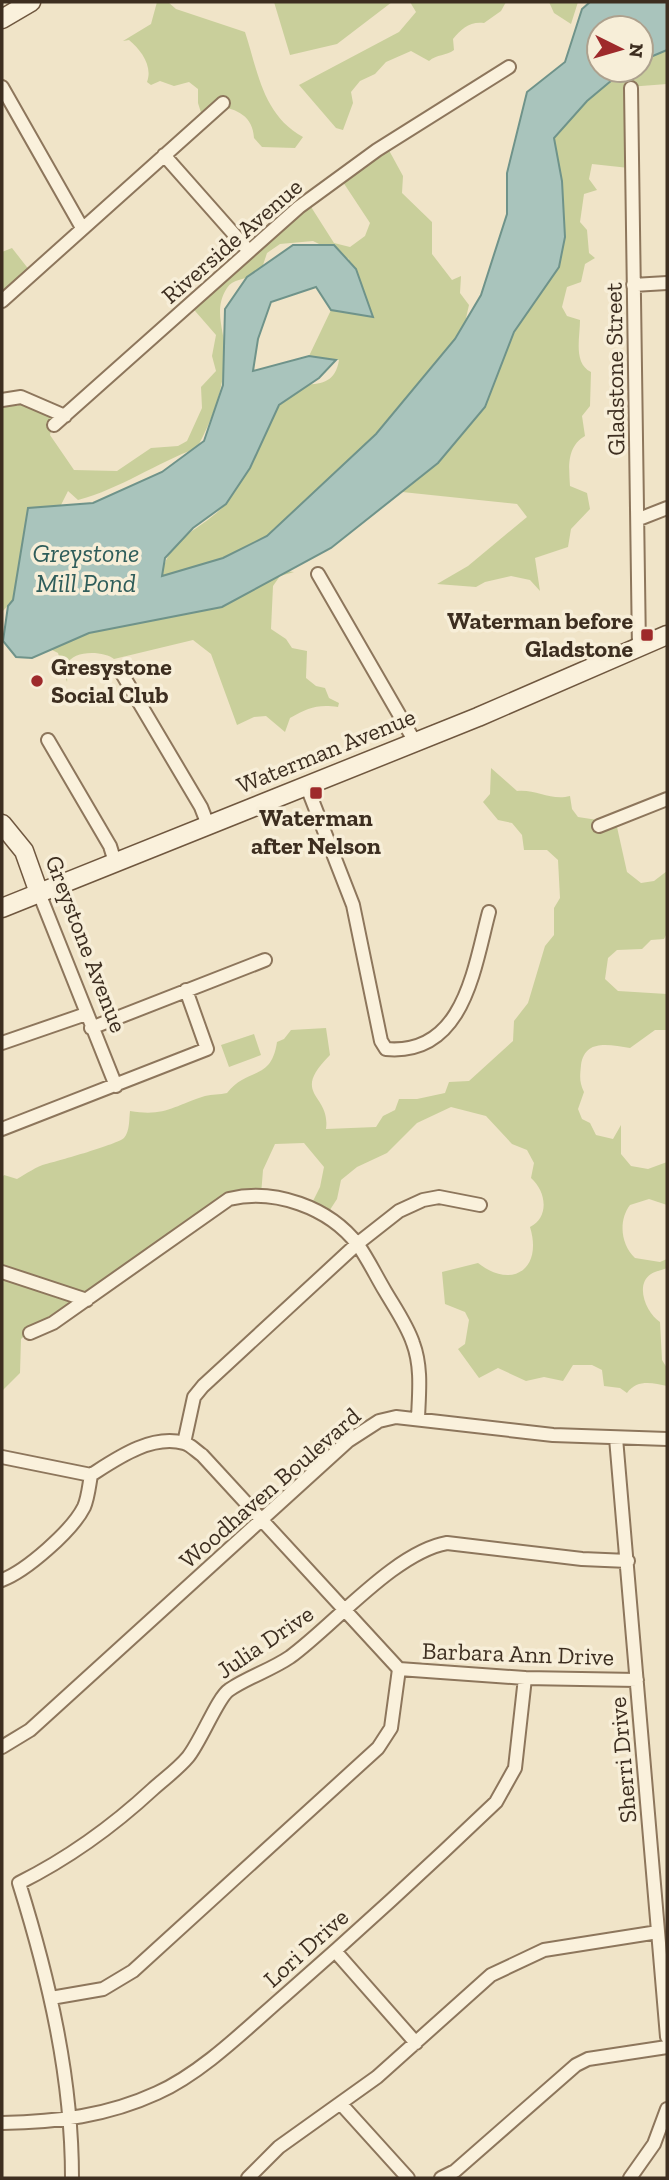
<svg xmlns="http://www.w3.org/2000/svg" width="669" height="2180" viewBox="0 0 669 2180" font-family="'Zilla Slab',serif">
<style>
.green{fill:#c9cf9b}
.water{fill:#a9c4bc;stroke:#6f938a;stroke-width:2}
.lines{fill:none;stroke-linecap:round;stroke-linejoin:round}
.street-casing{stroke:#8d765c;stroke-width:16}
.secondary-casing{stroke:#6f573f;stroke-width:21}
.street{stroke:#faf1dc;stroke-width:12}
.secondary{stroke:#faf1dc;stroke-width:18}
.poi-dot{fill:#9e2a2b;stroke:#f7eed8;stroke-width:2.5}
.labels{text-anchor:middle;stroke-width:7;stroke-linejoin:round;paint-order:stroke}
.street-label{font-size:24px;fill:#3d2e20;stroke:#f7eed8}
.poi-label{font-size:24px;font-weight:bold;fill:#3d2e20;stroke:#f7eed8;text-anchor:end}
.water-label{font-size:26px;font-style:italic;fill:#2f5d5a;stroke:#f7eed8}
</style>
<rect width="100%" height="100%" fill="#f0e4c8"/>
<!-- green -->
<path class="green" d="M157 2H168L176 9 245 32C258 72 263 115 303 137L295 148 262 147 254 138C253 116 237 109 218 106L203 119 198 103V89L189 82 174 86 160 81 151 85 147 82C153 66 141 50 129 40L123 41 151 24Z
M274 2H392L337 44 290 55Z
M410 2H506L501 11 484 23C470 21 461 29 453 39L454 50C446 56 437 54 429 61L411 51 386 62 375 74 360 81 351 92 353 103 343 130 336 128 299 85 399 32 416 12Z
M549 2H578L571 24 554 13Z
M667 47V84L628 87 629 168 592 164 589 179 597 190 584 194 580 222 587 230 589 253 595 258 585 264 581 282 567 287 562 307 567 316 580 320C580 338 573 363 591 372L590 406 582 416 585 436C566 447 569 468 570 486L587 493 590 509 571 529 568 547 535 558 540 591 530 580 511 576 485 582 476 587 437 584 468 566 527 517 517 504 383 490 426 456 536 157 605 70H641V49Z
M385 143 403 176 402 193 432 222V254L452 280 461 276 460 293 469 305 464 327 395 423 357 452 304 501 292 517 272 534 218 563 161 581C166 536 198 533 225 505 237 493 247 444 257 425 264 410 282 396 293 384 316 385 335 386 339 360L309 356 331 310 361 315 349 280V259L313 241 280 244 267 253 260 274C250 279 233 278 227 288 212 311 226 333 225 356 224 389 212 420 197 448 156 463 120 489 78 500L68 491 61 505 28 508 13 600 2 612V406H18L21 396 54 416 50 435 74 470 117 471 151 448 178 446 187 441 202 408 201 387 216 371 212 356 216 335 189 304 306 199 334 243 350 247 365 236 370 223 339 176Z
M12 248 30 271 5 293 2 289V252Z
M277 570 294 572 280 576 273 586 271 629 286 639 292 648 307 651 306 678 316 686 325 688 329 698 339 703 338 707C317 704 308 708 290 718L285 732 266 716 254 717 237 725 211 654 193 640 114 659C105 651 72 649 67 665 65 670 68 677 67 682L58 653 46 647Z
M491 768 517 791C536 789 551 801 570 796L572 809 578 817 604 821 615 818 627 872 641 883 654 881 667 871V933L664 939 651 940 642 949 617 950 608 958 605 979 618 991 667 994V1030H655L630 1048C610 1045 585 1038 581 1065 580 1076 579 1082 584 1092L578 1109 582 1119 590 1123 596 1135 613 1139 621 1125V1154L631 1166 648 1169 667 1162V1205L649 1199 630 1205C618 1221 621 1245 635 1258L660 1262 667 1259V1268C663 1270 655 1271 651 1274 634 1285 647 1314 660 1322L662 1360 667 1368V1386C653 1383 637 1379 627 1393L620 1388 604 1386 602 1370 592 1365H573L563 1381 544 1377 526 1381 498 1368 479 1378 458 1349 465 1344 469 1320 465 1312 445 1304 442 1272 478 1263C512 1290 543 1269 530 1227 550 1217 546 1191 531 1178L534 1163 527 1150 512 1144 486 1116 451 1107 417 1123 387 1153 357 1167 341 1180 337 1199 324 1219 310 1207 320 1187 324 1167 304 1143 275 1144 263 1170 261 1195 240 1198 32 1329 21 1339 20 1373 2 1391V1178L4 1175 17 1179C26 1174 37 1166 46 1164 58 1161 118 1144 124 1138 130 1131 129 1119 130 1111 165 1117 173 1106 205 1096 212 1094 220 1095 227 1093 248 1066 271 1082 277 1042L284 1039 291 1030 326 1028 330 1055C289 1096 331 1093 326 1129L376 1127 383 1116 395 1110 399 1099H417L445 1093 449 1082 469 1081 513 1041 514 1021 528 1003 545 946 554 935V908L560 898 558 860 547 850H524L522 835 512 823 498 820 483 802 490 794Z
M254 1034 261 1055 229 1067 221 1045Z"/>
<!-- water -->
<path class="water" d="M590 2H667V50L641 61V28H599V70H624L587 101 554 138 562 181 565 237 559 267 514 332 485 407 438 463 331 548 222 607 89 633 32 658 16 657 3 641 8 606 13 600 28 508 93 503 162 472 204 441 223 385 225 309 247 277 293 245H334L356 269 373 317 331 310 316 287 271 302 258 339 253 371 309 356 336 360 319 378 279 405 250 468 226 504 193 528 165 558 162 576 223 558 267 536 376 434 455 339 481 295 507 214V173L527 92 565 62 582 9Z"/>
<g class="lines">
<defs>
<path id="street" d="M2 87 81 226
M631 88 639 649
M164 155 248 250
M633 285 667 283
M2 301 223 103
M2 400 21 397 65 416
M54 425 299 207 377 150 509 67
M639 519 667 508
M318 574 415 742
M121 672 201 807 208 825
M48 740 110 846 115 862
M307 787 353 905 381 1041 386 1049C464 1056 474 968 489 912
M599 826 667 799
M39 893 116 1086
M91 1028 265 960
M2 1043 86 1014
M2 1129 207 1049 186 990
M2 1272 87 1300
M30 1333 53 1323 229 1199C274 1188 329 1207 358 1245 368 1259 376 1276 385 1291 395 1308 407 1325 413 1343 422 1367 419 1393 418 1418
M616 1438 667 2037
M184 1443 194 1397 203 1386 357 1244 399 1211 423 1200 439 1197 480 1205
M2 1457 91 1475C116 1459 151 1434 184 1443 190 1444 197 1452 202 1455L399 1669 525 1678 637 1680
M2 1580C26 1571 72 1531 84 1507 88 1498 89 1486 91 1475
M2 1747 30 1730 348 1441 379 1421 396 1417 553 1435 667 1439
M335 1951 416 2043
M51 1998 103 1989 133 1971 378 1748 391 1728 399 1669
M341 2104 408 2178
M2 2123C57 2122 107 2116 157 2093 202 2073 247 2028 284 1996 356 1933 427 1868 496 1802L515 1768 525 1678
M72 2178C72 2077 49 1979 19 1883 69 1858 112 1827 153 1789 164 1779 178 1769 188 1757 201 1741 218 1697 229 1690 248 1677 271 1670 290 1657 334 1625 395 1552 447 1543L582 1559 628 1561
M248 2178 279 2147 377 2077 491 1975 544 1950 658 1932
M441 2178 455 2171 576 2065 588 2059 667 2047
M630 2178 654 2144 667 2109"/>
<path id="secondary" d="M2 19 31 2
M2 824 24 851 39 893
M2 908 478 717 667 635"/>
</defs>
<!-- street casing -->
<use href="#street" class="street-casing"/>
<!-- secondary casing -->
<use href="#secondary" class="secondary-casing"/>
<!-- street -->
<use href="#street" class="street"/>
<!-- secondary -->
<use href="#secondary" class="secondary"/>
</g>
<!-- markers -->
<g class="poi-dot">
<rect x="640" y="628" width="14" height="14" rx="3.5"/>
<circle cx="37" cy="681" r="7"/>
<rect x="309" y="786" width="14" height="14" rx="3.5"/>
</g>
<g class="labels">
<!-- street labels -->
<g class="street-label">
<text transform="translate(232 241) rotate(-41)" y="8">Riverside Avenue</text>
<text transform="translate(615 369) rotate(-91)" y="8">Gladstone Street</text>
<text transform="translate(326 751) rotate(-22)" y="8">Waterman Avenue</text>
<text transform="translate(86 944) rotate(69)" y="8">Greystone Avenue</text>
<text transform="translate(270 1488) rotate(-41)" y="8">Woodhaven Boulevard</text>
<text transform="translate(265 1642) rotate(-34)" y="8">Julia Drive</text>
<text transform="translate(518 1654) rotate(2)" y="8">Barbara Ann Drive</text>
<text transform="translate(623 1760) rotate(-95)" y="8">Sherri Drive</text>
<text transform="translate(306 1948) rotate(-42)" y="8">Lori Drive</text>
</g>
<!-- poi labels -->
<g class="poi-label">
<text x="633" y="629">Waterman before<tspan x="633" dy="28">Gladstone</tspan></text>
<text x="51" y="675" text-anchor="start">Gresystone<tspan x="51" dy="28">Social Club</tspan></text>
<text x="316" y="826" text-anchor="middle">Waterman<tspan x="316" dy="28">after Nelson</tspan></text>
</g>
<!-- water labels -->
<g class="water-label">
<text x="86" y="562">Greystone<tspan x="86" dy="30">Mill Pond</tspan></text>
</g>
</g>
<!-- border -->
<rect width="669" height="2180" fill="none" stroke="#3d2e20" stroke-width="7"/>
<!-- north arrow -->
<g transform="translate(620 49) rotate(95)"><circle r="33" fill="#f7eed8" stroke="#ada18e" stroke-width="2"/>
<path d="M0-5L12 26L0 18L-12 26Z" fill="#9e2a2b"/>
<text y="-10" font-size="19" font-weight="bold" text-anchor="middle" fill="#3d2e20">N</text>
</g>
</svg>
